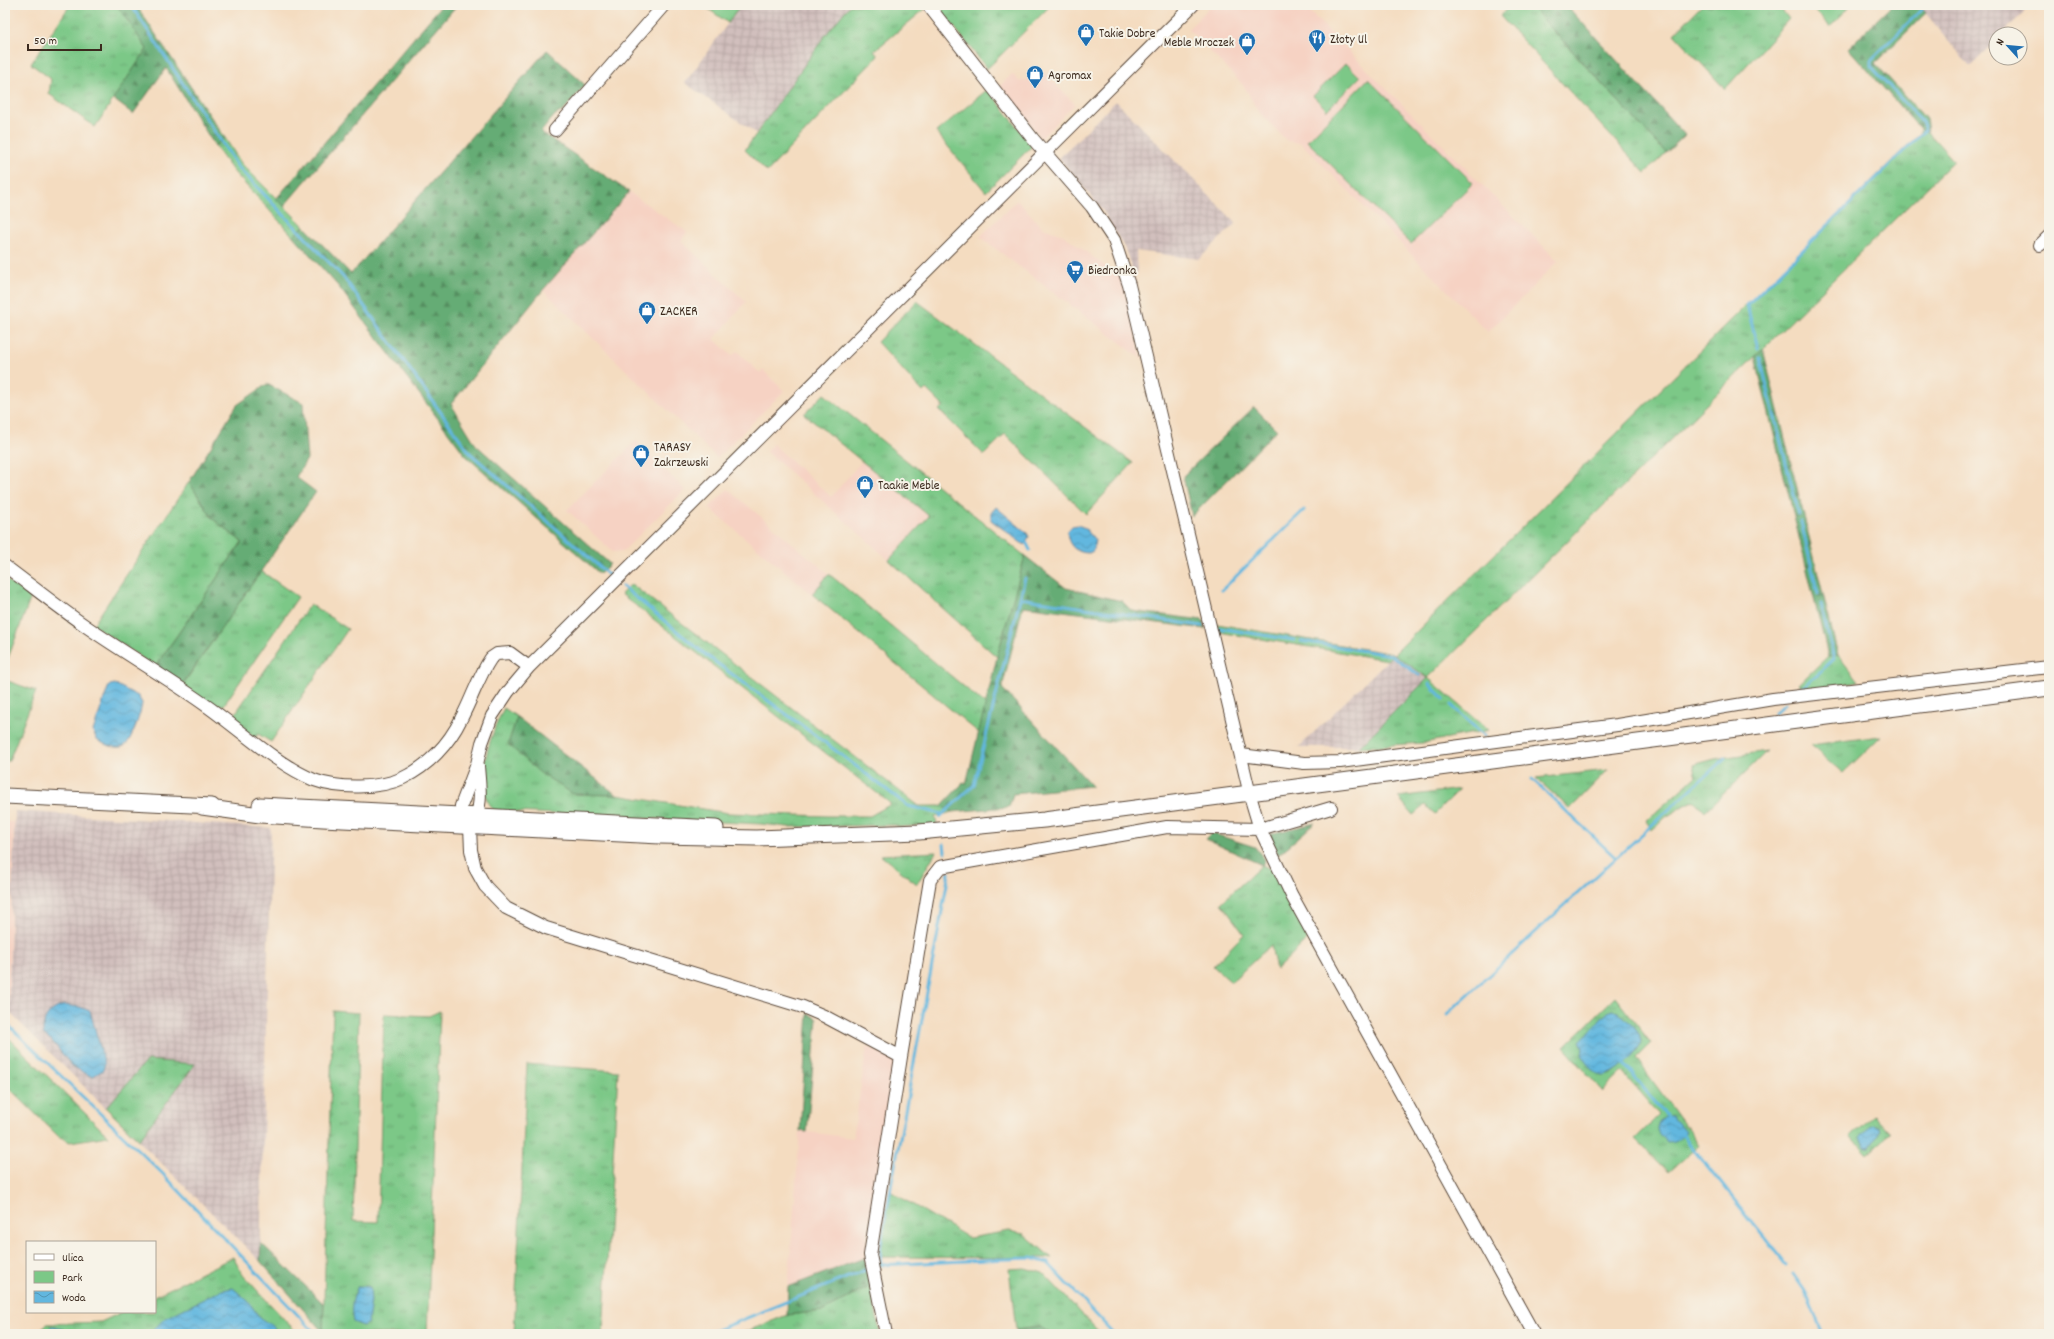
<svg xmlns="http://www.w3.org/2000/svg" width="2054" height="1339" viewBox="0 0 2054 1339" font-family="Dekko,sans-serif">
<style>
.built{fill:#f6d2c3}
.industrial{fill:url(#industrial-grid)}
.grass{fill:url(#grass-tufts);stroke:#5c7952;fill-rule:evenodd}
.forest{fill:url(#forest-firs);stroke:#506b49}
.green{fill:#7cc887;stroke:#5c7952}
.water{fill:url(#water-waves);stroke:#4e707e}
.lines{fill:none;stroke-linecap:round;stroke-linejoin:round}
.stream{stroke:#62b7df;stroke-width:3}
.minor-casing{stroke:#574536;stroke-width:14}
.major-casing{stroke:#574536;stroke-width:17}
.minor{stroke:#fff;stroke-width:12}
.major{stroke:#fff;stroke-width:15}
.labels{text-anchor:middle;stroke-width:4;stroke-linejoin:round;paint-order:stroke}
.poi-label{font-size:13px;fill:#3b2a1e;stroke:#f7f3e8;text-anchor:start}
</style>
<defs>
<pattern id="industrial-grid" width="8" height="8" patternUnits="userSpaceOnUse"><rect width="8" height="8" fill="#d1bfbd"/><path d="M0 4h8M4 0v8" fill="none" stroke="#b4a4a2"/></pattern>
<pattern id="grass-tufts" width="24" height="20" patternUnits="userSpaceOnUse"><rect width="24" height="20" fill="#7cc887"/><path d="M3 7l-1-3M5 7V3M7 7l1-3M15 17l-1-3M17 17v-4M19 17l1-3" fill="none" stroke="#67a36e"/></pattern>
<pattern id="forest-firs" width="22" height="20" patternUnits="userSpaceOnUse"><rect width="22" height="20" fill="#65ac74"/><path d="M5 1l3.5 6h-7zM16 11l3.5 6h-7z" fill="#548c5f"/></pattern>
<pattern id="water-waves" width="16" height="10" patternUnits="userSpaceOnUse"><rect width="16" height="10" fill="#62b7df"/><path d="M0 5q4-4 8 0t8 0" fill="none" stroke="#5295b4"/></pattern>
</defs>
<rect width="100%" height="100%" fill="#f7f3e8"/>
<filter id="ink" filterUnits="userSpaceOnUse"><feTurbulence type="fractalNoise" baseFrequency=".025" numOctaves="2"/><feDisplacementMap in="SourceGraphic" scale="8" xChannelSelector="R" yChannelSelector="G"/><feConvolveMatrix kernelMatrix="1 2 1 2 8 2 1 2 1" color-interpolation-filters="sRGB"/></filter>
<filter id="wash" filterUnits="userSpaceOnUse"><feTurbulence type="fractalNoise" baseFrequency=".012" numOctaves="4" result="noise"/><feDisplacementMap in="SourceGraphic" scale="16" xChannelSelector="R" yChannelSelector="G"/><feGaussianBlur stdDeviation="0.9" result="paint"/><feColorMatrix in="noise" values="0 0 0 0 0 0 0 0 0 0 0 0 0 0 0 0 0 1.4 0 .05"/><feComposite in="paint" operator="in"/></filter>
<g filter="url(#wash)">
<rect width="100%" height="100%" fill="#f4dcc0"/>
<!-- built -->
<path class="built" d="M1212 5H1303L1558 261 1488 332 1301 143 1287 141 1258 111 1244 86 1188 29Z
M1039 68 1075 104 1041 138 1000 86 1012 74 1020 82 1023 79 1025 81Z
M629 192 687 232 681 241 746 302 714 339 732 356 737 351 760 373 763 370 784 391 717 458 543 290Z
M1017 200 1043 228 1065 236 1122 279 1142 359 980 237Z
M636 441 685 490 623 551 613 552 567 510Z
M773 444 831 497 862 461 930 516 889 560 766 451Z
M728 489 829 574 812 594 709 508Z
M5 822H14L8 1011 5 1008Z
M867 1046 893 1059 895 1067 864 1258 788 1287 800 1131 853 1138Z"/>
<!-- industrial -->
<path class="industrial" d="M741 5H850L756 133 685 83Z
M1926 5H2031L2002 34H1996V40L1970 66 1922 9Z
M1116 101 1236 223 1199 259 1136 251 1137 274 1132 269 1125 249 1103 211 1059 158Z
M1394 654 1428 679 1359 747H1299Z
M15 811 271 828 260 1261 8 1011Z"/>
<!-- grass -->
<path class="grass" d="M70 5H117L147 49 95 127 49 94 51 79 31 64Z
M703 5H741L728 23Z
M850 5H922L925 9 874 51 878 56 767 172 745 150 824 37Z
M937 5H1051L987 69Z
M1511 5H1530L1666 153 1645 173 1500 16Z
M1702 5H1783L1782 10 1789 19 1725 89 1674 34Z
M1810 5H1851L1830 27Z
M988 89 1032 146 986 192 936 132Z
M1920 129 1928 132 1954 161 1428 678 1489 730 1423 743 1359 747 1428 678 1394 654 1387 660 1219 632 1217 624 1394 654 1920 133Z
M225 138 241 163 304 226 293 236 233 171 215 146Z
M917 301 1133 463 1086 514 1005 434 984 455 939 410 943 406 926 389 923 392 877 342Z
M824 394 1025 556 997 657 889 560 929 516 804 414Z
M189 482 213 519 242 542 155 667 93 625Z
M261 571 298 597 224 705 214 707 182 686Z
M829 574 986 705 979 733 812 594Z
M5 579 31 597 5 666Z
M631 584 919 806H941L952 812 935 817 937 824 899 827 895 825 788 827 761 824 495 811C470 789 491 733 504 708L517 717 508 744 573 794 617 795 728 813 829 816H870L891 804 621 594Z
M310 604 348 629 271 742 258 734 255 738 236 724 235 714Z
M1838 655 1858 681 1808 690 1799 684 1828 656Z
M5 680 36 691 9 761H5Z
M1881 736 1843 773 1810 745Z
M1767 751 1705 812 1694 800 1666 817 1652 830 1646 821 1696 776 1693 765 1715 759Z
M1608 770 1570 809 1536 778Z
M1460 789 1435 814 1425 805 1413 815 1398 797Z
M936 852 917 884 880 855Z
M1262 865 1272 870 1309 938 1276 970 1271 945 1231 982 1213 966 1244 934 1221 903Z
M1615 997 1651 1043 1636 1058 1699 1145 1669 1172 1635 1139 1659 1115 1622 1072 1602 1091 1564 1047ZM1613 1010 1618 1011 1640 1036 1637 1051 1612 1074 1607 1075 1582 1056 1583 1049Z
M333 1011 359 1013 353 1221 378 1222 384 1014 429 1016 440 1011 427 1334H327L323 1332Z
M5 1034 108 1136 70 1142 58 1136 5 1084Z
M147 1060 195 1064 139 1140 106 1108Z
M527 1064 618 1071 603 1334H514Z
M1873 1116 1890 1134 1868 1154 1851 1136Z
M890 1191 969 1238 1009 1231 1024 1234 1052 1258 880 1257Z
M233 1257 243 1275 298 1334H34L47 1324 101 1322 122 1312H155V1296Z
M1025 1268 1043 1273 1101 1334H1051L1040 1327 1016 1330 1009 1269Z
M871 1286 880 1334H740L787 1315 823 1311Z"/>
<!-- forest -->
<path class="forest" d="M117 5H136L225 138 215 146 166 68 133 114 113 99 147 49Z
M442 5H457L284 206 276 199Z
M1530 5H1566L1685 135 1666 153Z
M1892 5H1926L1922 9 1926 13 1875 63 1926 119 1928 132 1920 129 1848 48Z
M547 50 585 85 563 111 555 115 541 132 629 192 543 290 451 404 476 445 610 564 600 574 466 456 338 286 293 236 304 226 351 274Z
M1763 349 1838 655 1828 656 1755 357Z
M267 384 303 403 307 459 296 477 316 492 182 685 155 667 242 542 213 519 189 482 237 405Z
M1254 407 1277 430 1192 516 1183 476Z
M1025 556 1066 588 1122 601 1132 611 1203 620 1205 629 1023 606 1002 688 1092 786 1013 794 1009 807 952 812 941 806 963 783 966 784 997 657Z
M517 717 617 795 573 794 539 772 508 744Z
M1315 823 1278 855 1269 834Z
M1211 833 1255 847 1265 860 1262 865 1205 839Z
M808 1013 817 1019 807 1132 800 1131Z
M261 1243 324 1304 323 1332 260 1261Z
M864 1258 871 1286 823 1311 787 1315 788 1287Z
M1040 1327 1051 1334H1017L1016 1330Z"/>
<!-- green -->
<path class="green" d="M1346 63 1360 77 1327 110 1313 96Z
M1368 79 1473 183 1411 244 1307 141Z"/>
<!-- water -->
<path class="water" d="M996 507 1027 533 1029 537 1024 545 991 520V513Z
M1078 525 1085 528 1095 540 1093 551 1089 553C1075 553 1068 545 1067 532L1072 526Z
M115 684 138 696 142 703C142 710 131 743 124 746 117 750 103 744 97 740L93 731 108 688 110 685Z
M64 1005 80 1007 90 1011 105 1064 103 1070 92 1077 72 1066 52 1041 43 1034C42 1018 50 1009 64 1005Z
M1613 1010 1618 1011C1624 1017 1641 1033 1642 1040 1643 1050 1612 1078 1602 1076 1594 1074 1587 1062 1582 1056L1583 1049 1580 1041 1608 1012Z
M1666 1116H1672L1685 1131C1682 1139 1675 1143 1667 1143 1656 1131 1652 1128 1666 1116Z
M1872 1125 1879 1128 1880 1132 1870 1147H1865L1860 1138Z
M358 1286 370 1287 371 1301 368 1323 363 1326 353 1322C350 1308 352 1299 358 1286Z
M233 1288 248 1301 260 1318 274 1327 276 1334H149L165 1318 222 1290Z
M52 1327 64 1329 62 1334H43Z"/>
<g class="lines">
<!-- stream -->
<path class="stream" d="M131 5 238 167 344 278 470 453 610 576
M1758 349 1747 305 1925 130 1922 122 1871 66V60L1926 5
M1760 358 1799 515
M1801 522 1818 594
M1026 542 1030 550
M622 586 706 655 827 744 908 806 942 814
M1222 590 1304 510
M1020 598 1202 626
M1219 628 1294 640
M1301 641 1391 655 1419 675
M1429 684 1444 699
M1800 690 1834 659 1821 604
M1451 705 1484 736
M1775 713 1785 704
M1532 779 1616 858 1725 758
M940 817 974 785 1025 578
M944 844 945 852
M1447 1014 1616 858
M5 1022 162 1173 316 1334
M1624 1064 1668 1118
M1681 1133 1786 1265
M878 1265 1031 1258 1048 1263 1114 1334
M881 1265 880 1250 884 1225 949 873
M1793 1274 1805 1291 1823 1334
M707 1334 868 1269"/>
</g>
</g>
<g filter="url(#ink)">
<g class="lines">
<defs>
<path id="minor" d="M928 5 1033 139 1092 207 1114 240 1129 285 1251 799 1260 829 1292 896 1534 1334
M1193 5 529 667 508 692 492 716 482 743 477 764 461 806 462 815 470 827 471 850 475 868 485 886 506 908 546 928 803 1007 824 1016 901 1057 930 880 940 867 1167 827 1260 829 1331 808
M555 130 664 5
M2040 245 2049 236
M5 566C32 586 59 608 87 627 126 654 166 677 204 704 240 729 274 763 314 780 338 789 380 789 403 778 428 766 449 744 461 719 472 699 478 677 491 658L497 654 510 653 529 667
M1241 755 1304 763 1340 762 1617 725 1773 699 2049 667
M472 823C484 806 479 785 478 765
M886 1334 870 1255 901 1057"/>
<path id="major" d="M5 796 212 806
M260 805 716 828
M202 807 260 815 323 819 660 836 756 838 919 832 1044 820 2049 688"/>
</defs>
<!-- minor casing -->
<use href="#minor" class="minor-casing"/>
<!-- major casing -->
<use href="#major" class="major-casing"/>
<!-- minor -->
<use href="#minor" class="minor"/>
<!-- major -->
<use href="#major" class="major"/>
</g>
</g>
<!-- icons -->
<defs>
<symbol id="shop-pin" viewBox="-11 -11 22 30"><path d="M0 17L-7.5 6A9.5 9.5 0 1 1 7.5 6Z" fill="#1f6fb2" stroke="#f7f3e8"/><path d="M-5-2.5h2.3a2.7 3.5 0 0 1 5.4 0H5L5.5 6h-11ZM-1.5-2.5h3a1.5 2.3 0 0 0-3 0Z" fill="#fff"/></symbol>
<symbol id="restaurant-pin" viewBox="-11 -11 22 30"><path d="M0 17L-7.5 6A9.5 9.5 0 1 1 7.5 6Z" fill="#1f6fb2" stroke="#f7f3e8"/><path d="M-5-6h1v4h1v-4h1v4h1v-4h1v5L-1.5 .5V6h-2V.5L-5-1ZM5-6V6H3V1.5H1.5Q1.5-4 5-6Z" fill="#fff"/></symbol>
<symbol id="supermarket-pin" viewBox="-11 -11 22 30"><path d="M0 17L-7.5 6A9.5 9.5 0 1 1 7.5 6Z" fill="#1f6fb2" stroke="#f7f3e8"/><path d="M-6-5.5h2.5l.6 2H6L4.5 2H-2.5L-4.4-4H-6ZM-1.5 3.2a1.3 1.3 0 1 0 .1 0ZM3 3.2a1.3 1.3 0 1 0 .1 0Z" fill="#fff"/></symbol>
</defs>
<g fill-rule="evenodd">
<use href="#shop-pin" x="1076" y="22" width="20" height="27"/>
<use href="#restaurant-pin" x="1307" y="28" width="20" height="27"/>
<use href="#shop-pin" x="1237" y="31" width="20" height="27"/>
<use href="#shop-pin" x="1025" y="64" width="20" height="27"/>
<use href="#supermarket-pin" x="1065" y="259" width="20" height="27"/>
<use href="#shop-pin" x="637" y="300" width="20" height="27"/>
<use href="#shop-pin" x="631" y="443" width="20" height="27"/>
<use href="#shop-pin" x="855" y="474" width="20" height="27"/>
</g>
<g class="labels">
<!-- poi labels -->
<g class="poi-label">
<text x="1099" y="37">Takie Dobre</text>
<text x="1330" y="43">Złoty Ul</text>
<text x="1234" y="46" text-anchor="end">Meble Mroczek</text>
<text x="1048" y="79">Agromax</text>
<text x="1088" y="274">Biedronka</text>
<text x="660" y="315">ZACKER</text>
<text x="654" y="451">TARASY<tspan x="654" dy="15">Zakrzewski</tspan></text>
<text x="878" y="489">Taakie Meble</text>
</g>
</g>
<!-- margin -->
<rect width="2054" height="1339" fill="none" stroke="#f7f3e8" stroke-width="20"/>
<!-- legend -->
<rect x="26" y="1241" width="130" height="72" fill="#f7f3e8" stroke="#aca397"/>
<rect x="34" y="1254" width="20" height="6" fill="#ffffff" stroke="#aca397"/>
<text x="62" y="1261" font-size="12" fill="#3b2a1e">Ulica</text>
<rect x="34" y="1271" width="20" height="12" fill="#7cc887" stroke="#aca397"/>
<text x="62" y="1281" font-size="12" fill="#3b2a1e">Park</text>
<rect x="34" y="1291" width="20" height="12" fill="url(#water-waves)" stroke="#aca397"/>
<text x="62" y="1301" font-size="12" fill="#3b2a1e">Woda</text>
<!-- north arrow -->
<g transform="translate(2008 46) rotate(297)"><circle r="19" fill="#f7f3e8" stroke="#aca397"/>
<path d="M0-3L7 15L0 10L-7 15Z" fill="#1f6fb2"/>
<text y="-6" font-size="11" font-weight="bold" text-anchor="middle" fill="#3b2a1e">N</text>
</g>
<!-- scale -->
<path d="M28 44v6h73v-6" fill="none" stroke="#3b2a1e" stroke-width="2"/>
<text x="34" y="44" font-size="12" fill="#3b2a1e" stroke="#f7f3e8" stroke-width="3" paint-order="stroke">50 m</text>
</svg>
